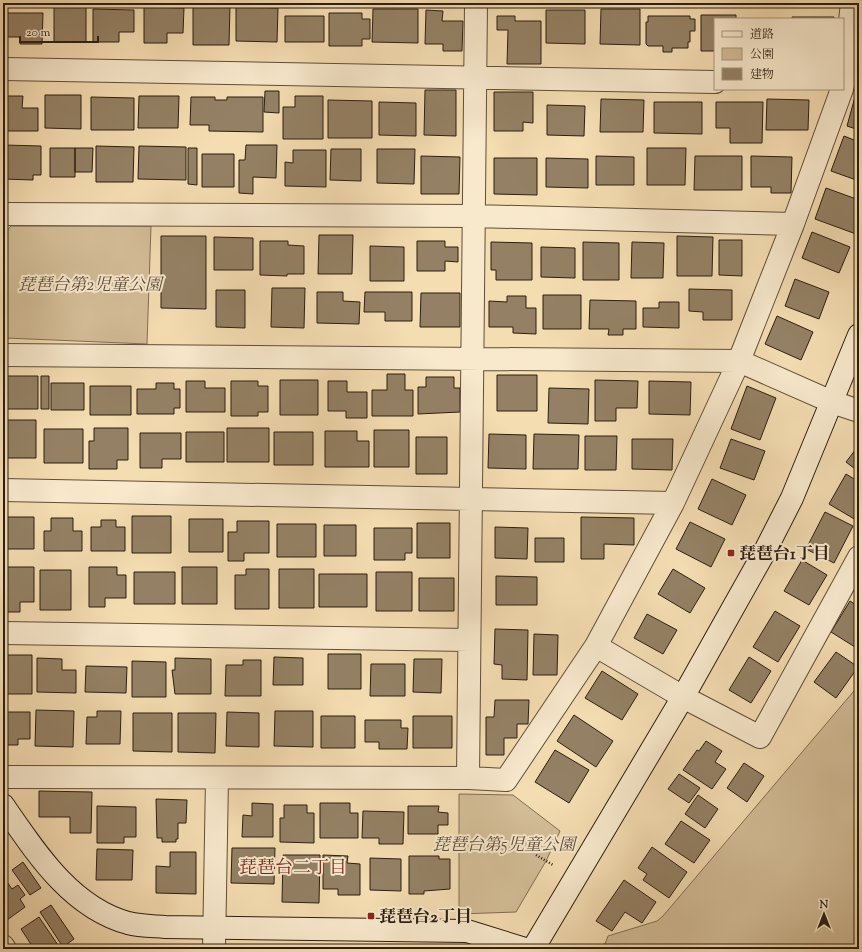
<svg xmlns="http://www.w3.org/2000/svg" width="862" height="952" viewBox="0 0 862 952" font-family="'Sorts Mill Goudy','Noto Serif JP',serif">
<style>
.green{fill:#d3bd97;stroke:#7f6e54}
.building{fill:#948165;stroke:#2b1e11}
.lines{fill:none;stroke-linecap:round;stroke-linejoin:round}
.street-casing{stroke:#5e4e39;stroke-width:24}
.secondary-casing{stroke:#2b1e11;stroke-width:24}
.path{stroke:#2b1e11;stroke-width:2.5;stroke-dasharray:1 2;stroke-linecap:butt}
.street{stroke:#f8e9cd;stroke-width:22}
.secondary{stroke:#f8e9cd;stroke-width:22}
.poi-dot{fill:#8f2418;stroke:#f8e9cd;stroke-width:1.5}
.labels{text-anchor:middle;stroke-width:4;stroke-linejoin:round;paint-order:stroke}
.park-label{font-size:17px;font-style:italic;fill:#5d4e39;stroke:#f8e9cd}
.poi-label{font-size:17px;font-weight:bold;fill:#2b1e11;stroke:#f8e9cd;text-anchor:start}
.neighbourhood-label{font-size:18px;fill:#7a1f14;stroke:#f8e9cd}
</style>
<rect width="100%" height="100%" fill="#f5ddb2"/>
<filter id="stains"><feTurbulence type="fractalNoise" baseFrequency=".005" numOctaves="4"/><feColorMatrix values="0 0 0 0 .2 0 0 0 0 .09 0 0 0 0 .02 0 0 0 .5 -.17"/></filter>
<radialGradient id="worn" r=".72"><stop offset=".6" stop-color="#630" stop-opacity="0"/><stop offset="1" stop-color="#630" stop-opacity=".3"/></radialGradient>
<!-- green -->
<path class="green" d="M11 226H151L147 344 6 338 3 334V235Z
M859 685V949H598L600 945 605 944 608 936 657 921 663 916Z
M459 794 513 795 560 831 546 861 516 912 459 914Z"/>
<!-- building -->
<path class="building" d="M54 3 86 4V42H54Z
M193 5H230L229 45H193Z
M144 7 184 8 183 33H167V43H144Z
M236 7 278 8 277 42 236 41Z
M93 9 134 10V32H119V42H93Z
M373 9H418V43L372 42Z
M601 9H640V45L600 44Z
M426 10 443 11 442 21H463L462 51H443V44H425Z
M546 10H585V44L546 43Z
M5 13H43L42 44H20V37H4Z
M329 13H362V19H370V39H362V46H329Z
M701 15H736V19H715V51H701Z
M285 16H324V42H285Z
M497 16H515V21H541V64H507L508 30H497Z
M648 16H690V19H695V31H690V42H688V48H672V52H663V46H648L646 44V22H648Z
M792 17H834V19H792Z
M425 90H456V136L424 135Z
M265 91H279V113L264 112Z
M494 92H533V123L523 122V131H494Z
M856 93 859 94V130L847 126Z
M45 95H81V129L45 128Z
M3 96H23L22 108H38V131H3Z
M139 96H179L178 128H138Z
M295 96H323V139H283V107H295Z
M91 97 134 98V130H91Z
M191 97H215V100H227V97H263V132L209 131V125H190Z
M601 99 644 100 643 132H600Z
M767 99 809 100 808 130H766Z
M328 100 372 101V138H328Z
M379 102 416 103V136L379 135Z
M654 102H702V134L654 133Z
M716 102H763L762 143H730V128H716Z
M547 105 585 106 584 136 547 135Z
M844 136 859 142V181L831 171Z
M3 145 41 146V175H33V180L3 179Z
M246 145H277L276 178 253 177V194L239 193V160H245Z
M96 146 134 147 133 182H96Z
M139 146 186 147V180L138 179Z
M50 148H75V177H50Z
M75 148H93L92 172H75Z
M188 148H197V185L188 184Z
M647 148H686L685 185H647Z
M331 149H361V181L330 180Z
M377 149H415L414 184 377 183Z
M293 150H326V187L285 186V162L293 163Z
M202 154H234V187H202Z
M421 156 460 157 459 194H421Z
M596 156 634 157V185H596Z
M695 156H742V190H694Z
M751 156 792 157 791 193H771V187H751Z
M494 158H537V195L494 194Z
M546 158 588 159V188L546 187Z
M826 188 859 200V224L856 234 815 219Z
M812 232 850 247 839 273 802 258Z
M319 235H353L352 274H318Z
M161 236H206V309L161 308Z
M677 236 713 237 712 276H677Z
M214 237 253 238V270H214Z
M719 240H742V276L719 275Z
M260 241H288V245L304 246V274H287V276L260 275Z
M417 241H445V247H458V262L445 261V271H417Z
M491 242 532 243V280H496V270H491Z
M583 242 619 243V280H583Z
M632 242 664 243 663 278H631Z
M370 246 404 247V281H370Z
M541 247 575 248V278L541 277Z
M795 279 829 292 819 319 785 306Z
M272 288H305L304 328 271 327Z
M689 289 732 290V320H703V312L689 311Z
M216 290H245V328L216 327Z
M317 292H343V301L360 302 359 324 317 323Z
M365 292H412V321H385V312H364Z
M421 293H460V327H420Z
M543 295H581V329H543Z
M507 296H526V308H536V334L513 333V327H489V301L507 302Z
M590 300 636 301V329H623V335H608L609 329H589Z
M659 302H679V328L643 327V308H659Z
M777 316 813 332 801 360 765 344Z
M387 374H405V390H413V416H372V390H387Z
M497 375H537V411H497Z
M7 376H38V409H3V387H7Z
M41 376H49V409H41Z
M426 377H454V388H460V412L418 414V387H426Z
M280 380H318V415H280Z
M595 380 638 381 637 408H616V421H595Z
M186 381H205V388H225V412H186Z
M231 381H258V386H268V412H258V416H231Z
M328 381H347V392H367V418H346V411H328Z
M649 381 691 382 690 415 649 414Z
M51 383H84V410H51Z
M156 383H174V389H180V408H174V414H137V389H156Z
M90 386H131V415H90Z
M747 386 776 398 760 440 731 429Z
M549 388 589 389 588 424 548 423Z
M3 420H36V458H3Z
M94 428H128V460H117V469H89V441H94Z
M227 428H269V462H227Z
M44 429H83V463H44Z
M374 430H409V467H374Z
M325 431H357V441H369V467H325Z
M186 432H224V462H186Z
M274 432H313V465H274Z
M140 433H181V459H162V468H140Z
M489 434 526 435V469L488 468Z
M534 434 579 435 578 469H533Z
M585 436H617L616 470H585Z
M416 437H447V474H416Z
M632 439H673L672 470 632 469Z
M731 439 765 451 754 480 720 468Z
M859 445V472L846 462Z
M846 474 859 482V515L856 520 829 504Z
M712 479 746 495 732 525 698 509Z
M825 512 853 526 834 563 806 549Z
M132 516H171V553H132Z
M3 517H34V549H3Z
M581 517 634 518V545L604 544V559H581Z
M51 518H73V531H82V551H44V531H51Z
M189 519H223V552H189Z
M101 520H116V527H125V551H91V527H101Z
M237 521H269V553H244V561H228V532H237Z
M690 522 725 539 711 567 676 549Z
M417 523H450V558H417Z
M277 524H316V557H277Z
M324 525H356V556H324Z
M495 527 528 528 527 559 495 558Z
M374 528H412V553H405V560H374Z
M535 538H564V562H535Z
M802 560 827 575 809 605 784 591Z
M3 567H34V602H20V612H5L3 609Z
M89 567H117V575H126V598H105V607H89Z
M182 567H217V604H182Z
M246 569H269V609H235V575H246Z
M279 569H314V608H279Z
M673 569 705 588 690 613 658 594Z
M40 570H71V610H40Z
M134 572H175V604H134Z
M376 572H412V611H376Z
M319 574H367V607H319Z
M496 576 537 577V605H496Z
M419 578H454V611H419Z
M850 601 859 607V641L855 647 831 632Z
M775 611 800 626 778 662 753 647Z
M647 614 677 630 663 654 634 638Z
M495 629 528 630 527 680 502 679V665L494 664Z
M534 634 558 635 557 675H533Z
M836 652 858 667 836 698 814 682Z
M328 654H361V689H328Z
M3 655H32V694H3Z
M274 657 303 658V685H273Z
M749 657 771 671 751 703 729 690Z
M37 658 62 659V670H76V693L37 692Z
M175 658 211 659V694H175L172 670H175Z
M414 659H442L441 693 413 692Z
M243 660H261V696H225L226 665H243Z
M132 661 166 662V697H132Z
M371 664H405V696H370Z
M86 666 127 667 126 693 85 692Z
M602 671 638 694 622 720 585 698Z
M495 700H529L528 724H517V738H504V755H486V717H494Z
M36 710 74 711 73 747 35 746Z
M97 711H121L120 744H86L87 717H97Z
M275 711H313V747L274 746Z
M3 712H30V739H18V745H3Z
M227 712 259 713V747L226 746Z
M133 713H172V752L133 751Z
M178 713H216L215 753 178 752Z
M574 715 613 741 596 767 557 741Z
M321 716H355V748H321Z
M413 716H452V748H413Z
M365 720H401V728H408L407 749H379V742H365Z
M706 741 722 751 715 762 726 769 712 789 683 770 697 750 699 751Z
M555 750 589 770 569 803 535 782Z
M744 763 764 776 747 802 727 788Z
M679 774 700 788 689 803 668 789Z
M39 791 92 792 91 833H70V817H39Z
M698 795 718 809 705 828 685 814Z
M156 799 187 800 186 823H178V839H176V842H162V838H157Z
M252 803 273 804V837H242L243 815 252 816Z
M320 803H350V813H358V838H320Z
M284 805H307V813H314V843L280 842V818H284Z
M97 806 136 807V837H124V843H97Z
M408 806H439L438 812 448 813V825H438V834H408Z
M363 811 404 812 403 844H379V838H362Z
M681 821 710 840 694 863 665 844Z
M652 847 687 872 669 898 643 880 647 874 638 868Z
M232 848H275L274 884 231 883Z
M97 849 133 850 132 880H96Z
M170 852H196V894L156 893V866L170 867Z
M283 855H320L319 903 282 902Z
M323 855 348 856 347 863 360 864V895H338V889H323Z
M409 856H439V859H450V889L424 891V894H409Z
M370 858 401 859V891L370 890Z
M23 862 41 888 30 895 12 870Z
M5 879 12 889 18 885 25 895 20 899 25 907 7 920 3 914V880Z
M624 880 656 902 642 923 625 912 612 931 596 921Z
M51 905 74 939 63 947 40 912Z
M39 917 60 948 58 949H34L21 929Z"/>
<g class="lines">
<defs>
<path id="street" d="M3 69 715 82
M843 85 852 3
M3 214 474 216 793 224
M3 355 739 361 832 402 859 411
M3 490 673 503
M3 633 469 640
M596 646 683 697 760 737 859 557
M3 777 469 778 506 780 596 646 673 503 739 361 793 224 842 89
M468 778 476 3
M3 946 5 949
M214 949 217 779"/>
<path id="secondary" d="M3 805C35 851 70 907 128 923 140 926 153 926 165 927L467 931 525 949
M533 949 683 697 765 551 792 498 859 335"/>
</defs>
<!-- street casing -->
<use href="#street" class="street-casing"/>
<!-- secondary casing -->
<use href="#secondary" class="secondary-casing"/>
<!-- path -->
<path class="path" d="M536 855 553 865"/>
<!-- street -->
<use href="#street" class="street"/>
<!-- secondary -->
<use href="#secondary" class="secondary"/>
</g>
<!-- markers -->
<g class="poi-dot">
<rect x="727" y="549" width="8" height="8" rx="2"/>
<rect x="367" y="912" width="8" height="8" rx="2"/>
</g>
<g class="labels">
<!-- park labels -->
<g class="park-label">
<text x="90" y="290">琵琶台第2児童公園</text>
<text x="504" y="850">琵琶台第5児童公園</text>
</g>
<!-- poi labels -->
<g class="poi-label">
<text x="739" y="559">琵琶台1丁目</text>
<text x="379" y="922">琵琶台2丁目</text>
</g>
<!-- neighbourhood labels -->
<g class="neighbourhood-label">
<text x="293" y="873">琵琶台二丁目</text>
</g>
</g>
<!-- margin -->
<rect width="862" height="952" fill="none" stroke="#f5ddb2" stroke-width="16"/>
<rect x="4" y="4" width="854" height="944" fill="none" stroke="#2b1e11" stroke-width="2"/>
<rect x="8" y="8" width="846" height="936" fill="none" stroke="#2b1e11"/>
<!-- legend -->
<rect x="714" y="18" width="130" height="72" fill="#f8e9cd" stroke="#a69882"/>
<rect x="722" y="31" width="20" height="6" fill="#f8e9cd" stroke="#a69882"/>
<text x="750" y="38" font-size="12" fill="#2b1e11">道路</text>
<rect x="722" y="48" width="20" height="12" fill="#d3bd97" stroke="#a69882"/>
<text x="750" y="58" font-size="12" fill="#2b1e11">公園</text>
<rect x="722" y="68" width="20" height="12" fill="#948165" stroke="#a69882"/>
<text x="750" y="78" font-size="12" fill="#2b1e11">建物</text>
<!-- north arrow -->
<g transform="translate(824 914)" stroke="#f8e9cd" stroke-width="3" paint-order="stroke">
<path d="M0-3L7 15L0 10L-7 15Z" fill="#2b1e11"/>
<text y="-6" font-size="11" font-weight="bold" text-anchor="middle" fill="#2b1e11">N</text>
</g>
<!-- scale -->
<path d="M20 36v6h78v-6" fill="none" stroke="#2b1e11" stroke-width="2"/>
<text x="26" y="36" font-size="12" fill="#2b1e11" stroke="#f8e9cd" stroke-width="3" paint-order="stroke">20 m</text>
<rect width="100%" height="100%" filter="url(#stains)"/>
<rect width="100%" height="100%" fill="url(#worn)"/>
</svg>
